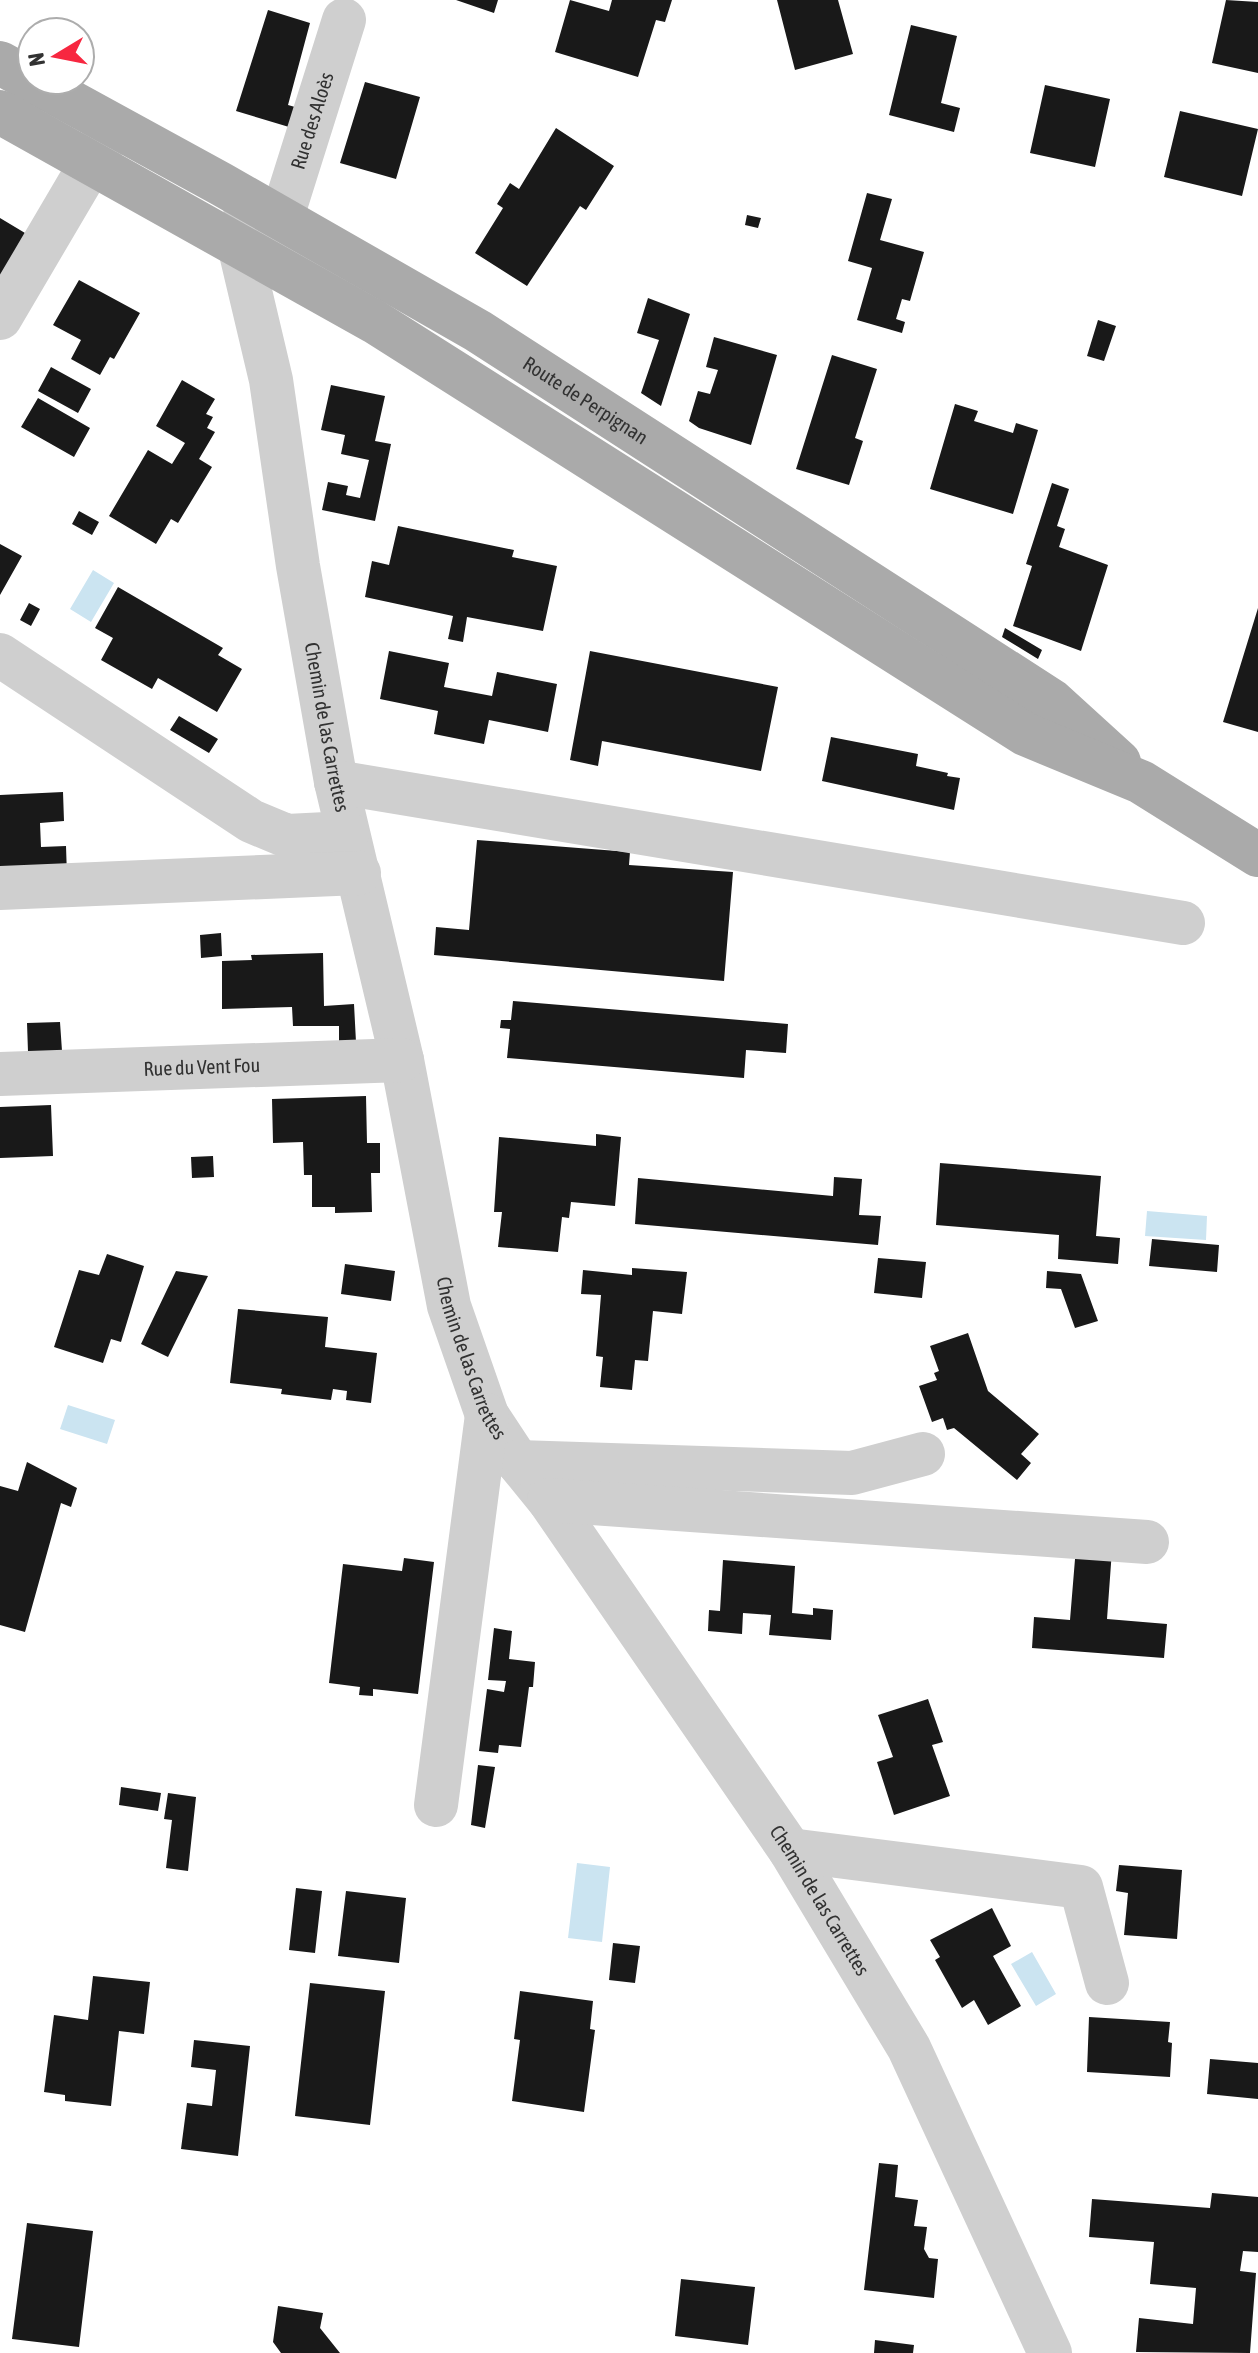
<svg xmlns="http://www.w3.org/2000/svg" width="1258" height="2353" viewBox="0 0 1258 2353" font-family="'Asap Condensed',sans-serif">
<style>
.water{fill:#cbe4f1}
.building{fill:#191919}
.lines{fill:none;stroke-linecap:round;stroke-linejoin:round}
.minor{stroke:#cfcfcf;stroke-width:44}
.major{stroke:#aaa;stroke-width:44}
.labels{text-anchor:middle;stroke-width:8;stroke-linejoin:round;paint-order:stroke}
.street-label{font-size:20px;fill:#323232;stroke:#fff}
</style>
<rect width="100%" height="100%" fill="#fff"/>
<!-- water -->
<path class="water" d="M93 570 114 583 91 622 70 609Z
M1147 1211 1207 1216 1206 1240 1145 1236Z
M68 1405 115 1420 107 1444 60 1429Z
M577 1863 610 1867 602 1942 568 1938Z
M1032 1952 1056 1994 1036 2006 1011 1964Z"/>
<!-- building -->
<path class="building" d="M456 0H498L494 13Z
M570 0 609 11 612 0H672L665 22 656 20 638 77 555 52Z
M777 0H838L853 54 795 70Z
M1226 0 1258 2V73L1212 63Z
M268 10 310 23 288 105 295 107 289 127 236 111Z
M911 25 957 36 941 103 960 108 954 132 889 115Z
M365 82 420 97 396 179 340 163Z
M1045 85 1110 99 1095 167 1030 153Z
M1180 111 1258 129 1242 196 1164 177Z
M556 128 614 166 586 210 580 206 527 286 475 253 503 208 497 204 510 183 519 189Z
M867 193 892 199 880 240 924 252 910 301 902 299 896 319 905 322 902 333 857 320 872 268 848 261Z
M747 215 761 218 758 228 745 225Z
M0 218 35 239 0 291Z
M79 280 140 313 114 359 110 357 100 375 71 359 81 340 53 325Z
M648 298 690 314 661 406 641 393 659 340 637 333Z
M1098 320 1116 326 1104 361 1087 356Z
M714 337 777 355 751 445 699 428 689 421 698 391 710 394 718 370 706 367Z
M832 355 877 369 855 438 863 441 849 485 796 469Z
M51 367 91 389 78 413 38 391Z
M182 380 215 399 206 414 213 417 207 428 215 432 199 459 212 467 178 523 171 519 156 544 109 516 148 450 172 464 185 443 156 426Z
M331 385 385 396 375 441 391 444 375 521 322 510 328 482 348 486 346 495 360 498 369 460 341 454 345 435 321 430Z
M38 398 90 428 74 457 21 427Z
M955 404 978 411 974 421 1013 433 1016 423 1038 430 1013 514 930 489Z
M1052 483 1069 489 1057 526 1065 529 1059 547 1108 565 1081 651 1013 626 1032 566 1026 564Z
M79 511 99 522 92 535 72 524Z
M398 526 514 550 512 557 557 566 543 631 467 617 463 642 448 639 453 616 365 597 372 561 389 565Z
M0 544 22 556 0 595Z
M118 587 223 648 218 655 242 669 217 712 158 678 152 689 101 660 113 638 95 628Z
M29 603 40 609 31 626 20 620Z
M1258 608V732L1223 722Z
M1005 628 1042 650 1038 659 1002 637Z
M389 651 449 663 444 687 492 696 497 672 557 684 548 732 489 720 484 744 434 734 438 711 380 699Z
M590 651 778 687 761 771 602 741 598 766 570 760Z
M179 716 218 739 209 753 170 730Z
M831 737 918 754 916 766 948 773 947 776 960 778 954 810 822 781Z
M63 792 64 821 40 823 41 847 66 846 67 876 0 879V795Z
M477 840 630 852 629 865 733 872 724 981 434 955 436 927 469 930Z
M221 933 222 956 201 958 200 935Z
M323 953 324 1006 354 1004 356 1042H339V1026H293L292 1007 222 1009V961L252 960 251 955Z
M513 1001 788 1024 786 1053 746 1050 744 1078 507 1058 510 1029 500 1028 501 1020H511Z
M60 1022 62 1051 28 1052 27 1023Z
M366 1096 367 1143H380V1173H371L372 1212 335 1213V1207H312V1175H304L303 1142 273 1143 272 1099Z
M51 1105 53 1156 0 1158V1107Z
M596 1134 621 1137 615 1206 571 1202 569 1218 562 1217 558 1252 498 1247 502 1212H494L499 1137 596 1146Z
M213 1156 214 1177 192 1178 191 1157Z
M940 1163 1101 1176 1096 1236 1120 1238 1118 1264 1058 1259 1059 1235 936 1225Z
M834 1177 862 1179 859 1215 881 1216 878 1245 635 1224 638 1178 833 1196Z
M1152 1239 1219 1245 1217 1272 1149 1266Z
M107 1254 144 1266 121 1342 111 1339 103 1363 54 1347 79 1270 99 1275Z
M878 1258 926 1262 922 1298 874 1293Z
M345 1264 395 1271 391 1301 341 1294Z
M632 1268 687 1272 682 1314 653 1311 648 1361 635 1360 632 1390 600 1387 603 1357 596 1356 601 1295 581 1294 583 1270 632 1275Z
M176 1271 208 1276 168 1357 141 1344Z
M1047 1271 1081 1274 1098 1321 1075 1328 1061 1289 1046 1288Z
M238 1309 328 1317 325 1347 377 1353 371 1403 346 1400 347 1391 333 1389 331 1400 281 1394 282 1389 230 1383Z
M968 1333 988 1391 1039 1434 1021 1454 1031 1463 1017 1480 954 1428 947 1430 943 1418 932 1422 919 1386 937 1380 934 1373 939 1371 930 1346Z
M27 1462 77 1488 71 1507 61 1503 25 1632 0 1625V1486L18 1491Z
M1076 1547 1112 1550 1107 1619 1167 1624 1164 1658 1032 1648 1034 1617 1070 1620Z
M404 1558 434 1562 418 1694 373 1689V1696L359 1695 360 1687 329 1683 343 1564 402 1571Z
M723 1560 795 1566 792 1613 813 1615V1608L833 1610 831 1640 769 1635 771 1615 743 1613 742 1634 708 1631 709 1610 720 1611Z
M494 1628 512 1631 509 1659 535 1662 533 1687H529L521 1747 499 1745 498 1753 479 1751 487 1689 504 1692 506 1681 488 1680Z
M928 1699 943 1742 932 1745 950 1796 894 1815 877 1762 893 1757 878 1715Z
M478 1765 495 1767 485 1828 471 1825Z
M121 1787 161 1793 158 1811 119 1805Z
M168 1793 196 1797 188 1871 166 1868 172 1820 164 1819Z
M1119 1865 1182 1870 1177 1939 1124 1935 1128 1893 1116 1891Z
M296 1888 322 1891 315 1953 289 1950Z
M346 1891 406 1898 399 1963 338 1956Z
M992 1908 1011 1946 993 1956 1021 2006 988 2025 974 2000 962 2008 935 1960 940 1957 930 1940Z
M613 1943 640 1946 635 1983 609 1980Z
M93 1976 150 1982 144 2034 119 2031 111 2106 65 2101V2095L44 2092 54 2015 88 2020Z
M310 1983 385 1991 370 2125 295 2116Z
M520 1991 593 2001 590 2029 595 2030 584 2112 512 2101 520 2040 514 2039Z
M1089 2017 1170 2022 1168 2042 1172 2043 1170 2077 1087 2072Z
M194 2040 250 2046 238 2156 181 2149 187 2103 212 2106 216 2070 191 2067Z
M1210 2059 1258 2063V2099L1207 2094Z
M879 2163 898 2165 895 2197 918 2200 914 2226 927 2227 924 2249 929 2258 938 2259 934 2298 864 2290Z
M1212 2193 1258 2197V2252L1243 2251 1240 2271 1256 2273 1250 2353 1136 2352 1139 2318 1193 2324 1196 2288 1150 2284 1154 2242 1089 2237 1092 2199 1210 2208Z
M27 2223 93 2231 79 2347 12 2339Z
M681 2279 755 2287 748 2345 675 2336Z
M278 2306 323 2313 320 2328 340 2353H281L273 2342Z
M875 2340 914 2345 913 2353H874Z"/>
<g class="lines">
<!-- minor -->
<g class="minor">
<path d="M244 202 249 227 346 279"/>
<path id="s1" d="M281 220 344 20"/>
<path id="s2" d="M249 227 240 249 271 380 298 566 336 782 402 1060 449 1306 487 1415 518 1462 549 1500 790 1850 909 2048 1050 2353"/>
<path d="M0 318 110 131"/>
<path d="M0 655 251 821 287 836 347 833"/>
<path d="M336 782 1183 923"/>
<path d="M0 888 359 873"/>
<path id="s3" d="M0 1074 402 1060"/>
<path d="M518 1462 852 1473 923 1454"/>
<path d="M549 1500 1147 1542"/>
<path d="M436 1805 487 1415"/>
<path d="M790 1850 1081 1887 1107 1983"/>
</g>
<!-- major -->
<g class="major">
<path id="s4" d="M0 63 221 184 478 331 1052 701 1119 762"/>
<path d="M0 112 375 322 1025 734 1141 782 1258 855"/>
</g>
</g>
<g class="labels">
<!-- street labels -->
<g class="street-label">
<text dy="7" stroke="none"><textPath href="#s1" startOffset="104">Rue des Aloès</textPath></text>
<text dy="7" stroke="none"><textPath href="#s4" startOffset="676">Route de Perpignan</textPath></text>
<text dy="7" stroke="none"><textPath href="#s2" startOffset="510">Chemin de las Carrettes</textPath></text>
<text dy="7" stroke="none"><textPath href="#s3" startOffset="202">Rue du Vent Fou</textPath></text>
<text dy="7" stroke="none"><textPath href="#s2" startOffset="1158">Chemin de las Carrettes</textPath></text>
<text dy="7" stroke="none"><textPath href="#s2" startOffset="1806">Chemin de las Carrettes</textPath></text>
</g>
</g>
<!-- north arrow -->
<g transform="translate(56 56) rotate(260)"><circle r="38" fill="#ffffff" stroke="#adadad" stroke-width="2"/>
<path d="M0-6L14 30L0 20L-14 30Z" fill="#f72740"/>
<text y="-12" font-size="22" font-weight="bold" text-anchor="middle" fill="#323232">N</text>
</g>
</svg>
